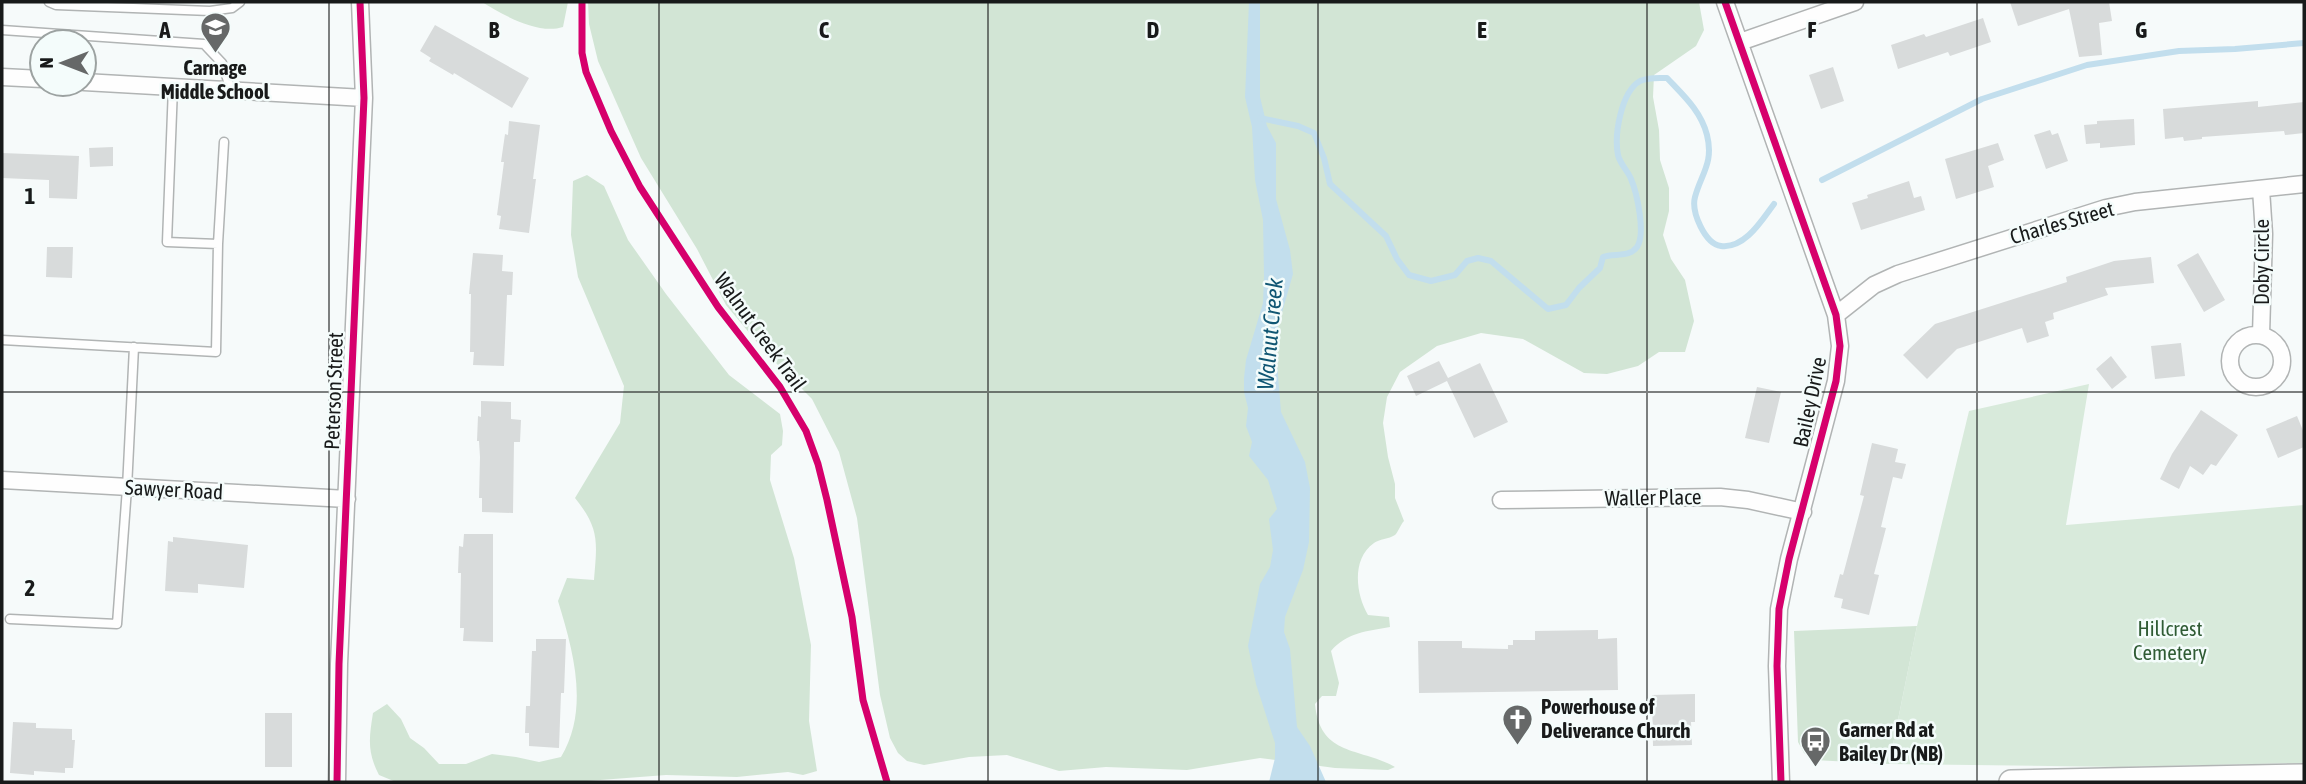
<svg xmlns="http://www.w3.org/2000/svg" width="2306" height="784" viewBox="0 0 2306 784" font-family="'Asap Condensed',sans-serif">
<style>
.green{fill:#d8eadb}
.forest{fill:#d2e5d5}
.water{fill:#c2deed}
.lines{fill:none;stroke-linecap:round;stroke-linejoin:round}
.stream{stroke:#c2deed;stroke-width:6}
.building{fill:#d8dbdb}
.lane-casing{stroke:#b1b4b4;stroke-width:11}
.street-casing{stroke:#b1b4b4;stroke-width:19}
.secondary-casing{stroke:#b1b4b4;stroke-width:26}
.lane{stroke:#fefefe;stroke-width:8}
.street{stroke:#fefefe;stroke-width:16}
.secondary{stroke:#fefefe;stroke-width:23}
.cycleway-casing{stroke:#f4fcfb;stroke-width:11}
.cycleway{stroke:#d6006c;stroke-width:7}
.grid{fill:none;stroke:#181a1a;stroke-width:2;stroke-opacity:0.55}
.labels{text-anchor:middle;stroke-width:5;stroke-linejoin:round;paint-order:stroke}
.poi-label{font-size:21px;font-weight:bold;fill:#181a1a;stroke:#f4fcfb;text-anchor:start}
.street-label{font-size:21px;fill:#181a1a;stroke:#f4fcfb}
.park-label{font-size:21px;fill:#2f5b34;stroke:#f4fcfb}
.water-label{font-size:23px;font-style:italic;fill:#105673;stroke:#f4fcfb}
.grid-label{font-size:23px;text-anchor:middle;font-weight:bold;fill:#181a1a;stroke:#f4fcfb;stroke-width:5;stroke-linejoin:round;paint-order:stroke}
</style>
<rect width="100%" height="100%" fill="#f6fafa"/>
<!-- green -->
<path class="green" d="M2089 384 2066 525 2304 505V763L2122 767 1889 764 1917 626 1969 411Z"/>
<!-- forest -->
<path class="forest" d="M482 2H568L563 27C538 35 503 15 482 2Z
M588 2H1699L1704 30 1696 46 1654 75 1653 97 1659 130 1660 160 1669 188V211L1663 235 1671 259 1685 280 1694 321 1685 352H1659L1638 366 1607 374 1584 373 1523 339 1481 333 1437 346 1400 372 1387 397 1383 423 1388 457 1395 484V498L1404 521C1401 524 1398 532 1395 535 1389 539 1379 539 1374 543 1351 559 1356 595 1368 615L1389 617 1390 627C1367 631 1346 633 1331 651L1339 683 1336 696H1322L1315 704C1320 757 1360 747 1395 767L1388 770 1335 768 1260 758 1187 770 1106 767 1059 771 1007 755 969 757 924 765 907 761 898 753 890 738 880 695 857 518 839 452 812 399 767 354 726 305 697 249 641 158 598 61 589 24Z
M587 175 604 186 628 240 666 294 729 375 780 414 783 431 782 445 771 455 770 480 794 558 811 645 809 721 817 771 803 775 788 772 737 777 666 775 574 782H396L379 775C367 752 369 738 373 713L387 704 401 719 410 738 424 748 439 764H466L492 754 516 757 539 762 561 757C590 709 573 650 558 601L567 578 594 580C597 542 600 529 575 498L620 423 624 386 578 277 571 235 573 181Z
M1917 626 1889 764 1814 760 1804 753 1798 742 1794 631Z"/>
<!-- water -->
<path class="water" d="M1249 2H1260V97L1267 126 1276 143V199L1290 250 1293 274 1277 330 1276 351 1281 412 1305 462 1310 488 1309 542 1303 570 1285 617 1284 632 1290 649 1297 727 1310 746 1326 782H1269L1275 758V743L1256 684 1248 646 1260 584 1270 567 1273 550 1269 519 1277 509 1268 480 1249 456 1252 442 1246 426 1248 408 1244 392V378L1246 360 1263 303 1264 276 1263 220 1255 180 1252 127 1245 97Z"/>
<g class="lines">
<!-- stream -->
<path class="stream" d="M1260 118 1298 126 1314 133 1324 158 1330 184 1386 236 1397 259 1409 275 1431 281 1455 275 1467 261 1478 258 1491 261 1548 309 1566 305 1579 288 1600 268 1603 257C1614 253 1629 258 1637 247 1646 234 1637 193 1631 179 1628 171 1620 164 1618 155 1614 135 1621 92 1640 81 1649 77 1657 78 1667 78 1683 95 1701 111 1707 135 1714 163 1701 174 1695 197 1691 212 1705 244 1721 246 1745 249 1762 220 1774 204
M1822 180 1982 99 2087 65 2179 51 2235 49 2304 43"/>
</g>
<!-- building -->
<path class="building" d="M2010 2H2109L2112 21 2099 23 2102 55 2079 57 2069 9 2018 26Z
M1983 18 1991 42 1950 56 1948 52 1898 69 1891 45 1924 34 1926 37Z
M435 25 529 78 512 108 454 73 453 75 429 61 431 58 420 51Z
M1833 67 1844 101 1821 109 1809 75Z
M2258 101V107L2304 102V133L2285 135 2284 131 2202 137V139L2184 141 2183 137 2165 139 2163 109Z
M2134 119 2135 145 2100 148V143L2086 144 2084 125 2097 124V121Z
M509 121 540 125 533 179H536L529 233 499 229 501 216 497 215 504 162H501L505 134 508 135Z
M2050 130 2052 135 2058 133 2068 161 2046 169 2034 135Z
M1998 143 2004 160 1988 166 1994 187 1956 199 1945 159Z
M113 147V166L90 167 89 148Z
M2 153 79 156 77 199 49 198V180L2 178Z
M1909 181 1914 198 1921 196 1925 210 1861 230 1852 203 1868 198 1867 195Z
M47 247H73L72 278 46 277Z
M473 253 503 255 502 271 513 272 512 295H507L504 366 473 365 474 352H470L471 294H469Z
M2198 253 2225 300 2204 312 2177 265Z
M2151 257 2154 283 2105 288 2108 295 2053 313 2054 319 2045 322 2049 336 2027 343 2022 328 1957 349 1927 379 1903 355 1935 324 2067 282 2066 277 2114 261Z
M2181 343 2185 376 2155 379 2151 346Z
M2111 356 2127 377 2112 389 2096 369Z
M1439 361 1448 378 1480 363 1508 422 1474 438 1447 381 1416 396 1407 376Z
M1757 387 1781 392 1769 443 1745 438Z
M481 401 511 402V419L521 420 520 442H514L513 513 482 512V498H479L480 457 479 441H477L478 416 481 417Z
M2201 410 2238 435 2216 466 2211 464 2203 475 2190 466 2179 489 2160 479 2172 454Z
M2297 416 2304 433V447L2278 458 2266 429Z
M1872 443 1898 449 1895 462 1906 464 1902 479 1893 477 1881 527 1886 528 1874 574 1879 575 1869 615 1841 608 1843 599 1834 597 1840 574 1843 575 1864 496 1860 495Z
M464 534H493V642L463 641 464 628H460L461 573H458L459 546 463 547Z
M173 537 248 545 244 588 198 584V593L165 591 168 541 173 542Z
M1598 630V639L1617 638 1618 690 1419 693 1418 641H1462V648L1508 649V645H1513V640H1535V631Z
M536 639H566L564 693H561L559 748 529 746V733H525L526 706H530L532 651H536Z
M1695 694V722H1691L1692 745 1653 746 1652 695Z
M265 713H292V767H265Z
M13 722 36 723V728L72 729V740H75L73 768H65V773L34 771V775L10 773Z"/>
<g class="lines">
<defs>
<path id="lane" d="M49 2 56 5 210 11 232 8 240 2
M2 30 204 44 222 63 231 90
M218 244 224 142
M2 340 216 352 218 244 167 242 173 87
M10 619 117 624 127 488 134 347"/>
<path id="street" d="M1725 2 1836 315 1840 346 1836 381 1789 559 1779 609 1777 666 1781 782
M1740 42 1855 2
M2 77 42 79
M84 82 364 98
M2261 189 2264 234 2261 335
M1836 315 1874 285 1898 274 2106 208 2135 202 2304 184
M2230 361a26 26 0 1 1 52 0a26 26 0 1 1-52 0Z
M2 480 347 499
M1501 500 1720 497 1748 500 1803 512
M337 782 339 664 364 98 360 2"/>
<path id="secondary" d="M2011 782 2304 776"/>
</defs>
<!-- lane casing -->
<use href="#lane" class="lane-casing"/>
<!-- street casing -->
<use href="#street" class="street-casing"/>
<!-- secondary casing -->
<use href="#secondary" class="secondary-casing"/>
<!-- lane -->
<use href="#lane" class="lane"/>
<!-- street -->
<use href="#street" class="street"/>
<!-- secondary -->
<use href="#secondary" class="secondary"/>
<defs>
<path id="cycleway" d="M582 2V53L586 72 611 131 640 187 718 307 780 387 806 431 818 464 827 500 852 617 863 700 887 782
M1725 2 1836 315 1840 346 1836 381 1789 559 1779 609 1777 666 1781 782
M337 782 339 664 364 98 360 2"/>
</defs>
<!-- cycleway casing -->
<use href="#cycleway" class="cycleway-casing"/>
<!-- cycleway -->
<use href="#cycleway" class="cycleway"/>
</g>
<!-- grid -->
<path class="grid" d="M329 2V782M659 2V782M988 2V782M1318 2V782M1647 2V782M1977 2V782M2 392H2304"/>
<!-- icons -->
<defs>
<symbol id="school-pin" viewBox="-11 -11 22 30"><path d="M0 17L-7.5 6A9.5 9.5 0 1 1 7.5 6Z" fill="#666868" stroke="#f4fcfb"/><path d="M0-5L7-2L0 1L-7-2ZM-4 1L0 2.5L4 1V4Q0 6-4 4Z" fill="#fff"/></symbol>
<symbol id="church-pin" viewBox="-11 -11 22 30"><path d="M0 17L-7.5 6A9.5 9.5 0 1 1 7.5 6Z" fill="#666868" stroke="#f4fcfb"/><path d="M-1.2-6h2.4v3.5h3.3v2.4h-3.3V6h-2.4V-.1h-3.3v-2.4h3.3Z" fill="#fff"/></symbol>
<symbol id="bus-pin" viewBox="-11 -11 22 30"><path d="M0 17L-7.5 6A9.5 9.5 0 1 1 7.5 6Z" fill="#666868" stroke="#f4fcfb"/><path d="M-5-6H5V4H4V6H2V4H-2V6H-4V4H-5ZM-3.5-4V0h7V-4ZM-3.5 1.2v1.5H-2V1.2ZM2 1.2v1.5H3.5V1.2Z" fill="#fff"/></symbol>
</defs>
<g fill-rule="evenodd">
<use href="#school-pin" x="198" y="10" width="35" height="47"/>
<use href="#church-pin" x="1500" y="702" width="35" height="47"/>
<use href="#bus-pin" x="1798" y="724" width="35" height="47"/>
</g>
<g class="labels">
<!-- poi labels -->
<g class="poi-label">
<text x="215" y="75" text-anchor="middle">Carnage<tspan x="215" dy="24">Middle School</tspan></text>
<text x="1541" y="714">Powerhouse of<tspan x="1541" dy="24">Deliverance Church</tspan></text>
<text x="1839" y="737">Garner Rd at<tspan x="1839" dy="24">Bailey Dr (NB)</tspan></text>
</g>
<!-- street labels -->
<g class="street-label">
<text transform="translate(2062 223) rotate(-16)" y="7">Charles Street</text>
<text transform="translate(2262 262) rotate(-90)" y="7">Doby Circle</text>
<text transform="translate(760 332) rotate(54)" y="7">Walnut Creek Trail</text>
<text transform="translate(334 391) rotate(-88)" y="7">Peterson Street</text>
<text transform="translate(1810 402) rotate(-78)" y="7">Bailey Drive</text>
<text transform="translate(174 490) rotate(3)" y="7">Sawyer Road</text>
<text transform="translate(1653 498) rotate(-1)" y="7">Waller Place</text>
</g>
<!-- park labels -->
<g class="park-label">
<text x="2170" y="636">Hillcrest<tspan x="2170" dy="24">Cemetery</tspan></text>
</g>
<!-- water labels -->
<g class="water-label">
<text transform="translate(1270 334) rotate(-85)" y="8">Walnut Creek</text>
</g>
</g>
<g class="grid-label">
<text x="165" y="38">A</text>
<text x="494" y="38">B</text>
<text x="824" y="38">C</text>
<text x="1153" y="38">D</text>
<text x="1482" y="38">E</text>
<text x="1812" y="38">F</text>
<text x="2141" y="38">G</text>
<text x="30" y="204">1</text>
<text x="30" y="596">2</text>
</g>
<!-- border -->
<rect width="2306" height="784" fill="none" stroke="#181a1a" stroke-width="7"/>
<!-- north arrow -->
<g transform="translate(63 63) rotate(270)"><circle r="33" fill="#f4fcfb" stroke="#9ca2a1" stroke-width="2"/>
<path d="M0-5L12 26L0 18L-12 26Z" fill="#666868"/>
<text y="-10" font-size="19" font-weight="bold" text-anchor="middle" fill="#181a1a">N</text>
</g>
</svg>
